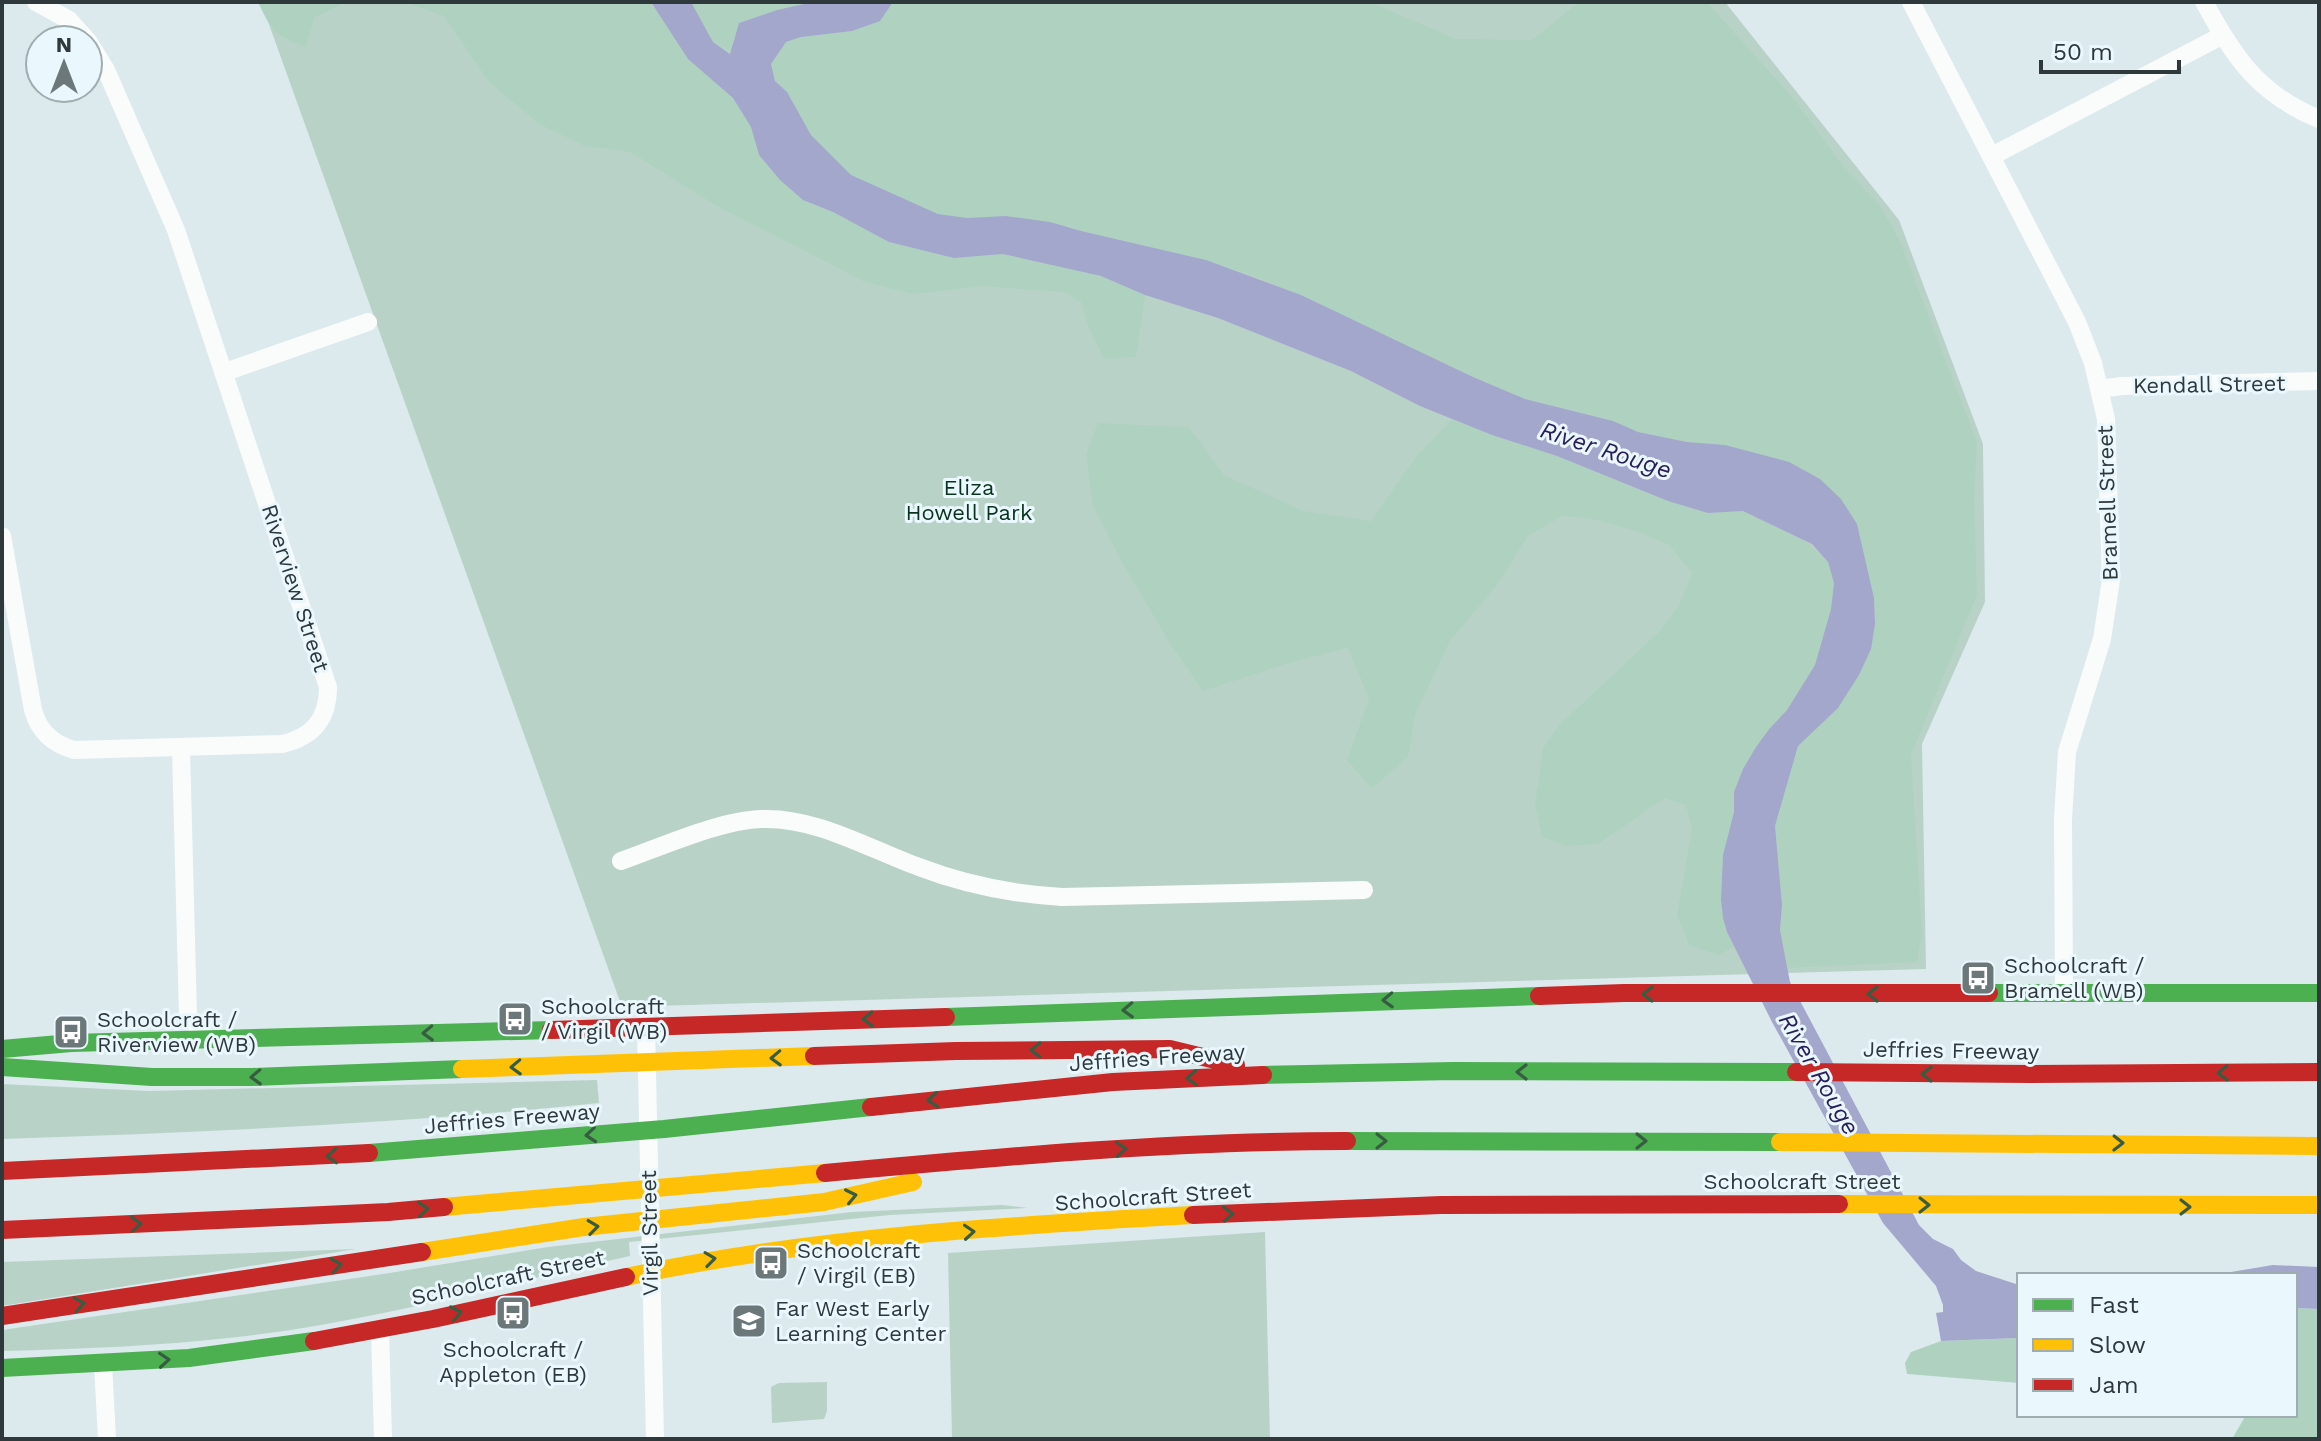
<svg xmlns="http://www.w3.org/2000/svg" width="2321" height="1441" viewBox="0 0 2321 1441" font-family="'Work Sans',sans-serif">
<style>
.green{fill:#b9d2c7}
.forest{fill:#afd2c0}
.water{fill:#a3a7cc}
.lines{fill:none;stroke-linecap:round;stroke-linejoin:round}
.street{stroke:#fafcfc;stroke-width:18}
.fast{stroke:#4caf50;stroke-width:18}
.slow{stroke:#ffc107;stroke-width:18}
.jam{stroke:#c62828;stroke-width:18}
.oneway{stroke:#385c42}
.labels{text-anchor:middle;stroke-width:6;stroke-linejoin:round;paint-order:stroke}
.street-label{font-size:22px;fill:#2f393c;stroke:#eaf8fd}
.park-label{font-size:22px;fill:#08331c;stroke:#eaf8fd}
.poi-label{font-size:22px;fill:#2f393c;stroke:#eaf8fd;text-anchor:start}
.water-label{font-size:24px;font-style:italic;fill:#281f5c;stroke:#eaf8fd}
</style>
<rect width="100%" height="100%" fill="#dceaee"/>
<!-- green -->
<path class="green" d="M261 2H1725L1899 220 1983 444 1985 602 1922 744 1926 969 622 1007Z
M597 1080 599 1103C401 1124 202 1132 2 1139V1084L149 1091Z
M1002 1205 1028 1208 890 1215 629 1242 630 1256C500 1285 370 1322 238 1337 160 1346 81 1349 2 1351V1330L383 1274 548 1247 852 1212Z
M1265 1232 1270 1439H952L948 1253Z
M356 1249 2 1306V1262Z
M827 1382V1411L824 1419 772 1423 771 1387 779 1383Z"/>
<!-- forest -->
<path class="forest" d="M258 2H346L314 18 306 47C275 35 272 32 258 2Z
M404 2H650L715 82 733 98 751 127 759 155 803 200 954 258 1003 254 1054 264 1101 276 1145 295 1136 357 1104 359 1087 324 1082 303 1064 292 982 286 913 294 865 282 717 206 630 152 585 146 539 124 488 81 444 16Z
M691 2H813L777 10 734 37 731 52 713 42Z
M893 2H1370L1456 39 1532 40 1579 2H1707L1794 99 1842 165 1879 204 1900 241 1977 442 1974 500 1977 595 1911 755 1922 933 1917 962 1788 968 1780 930 1782 905 1775 826 1798 746 1817 727 1875 624 1874 598 1857 524 1754 455 1725 445 1687 442 1638 432 1613 421 1525 399 1473 377 1301 295 1256 277 1206 260 1081 231 1050 222 1006 216 967 218 938 214 850 175 811 135 787 92 775 81 771 64 786 42 801 37 852 31 879 21Z
M1452 419 1492 435 1557 456 1668 501 1708 513 1743 511 1805 540 1828 562 1835 583 1831 609 1815 665 1787 710 1770 728 1734 792V812L1723 855 1721 900 1727 932 1734 947 1718 955 1689 945 1677 915 1692 828 1686 805 1665 798 1598 844 1568 846 1542 837 1535 805 1543 748 1560 724 1659 632 1679 605 1692 573 1669 545 1633 530 1588 518 1562 516 1528 536 1497 585 1450 641 1416 712 1408 757 1372 789 1347 760 1369 699 1348 648 1289 663 1203 691 1169 642 1124 566 1093 506 1086 454 1098 423 1189 427 1224 475 1304 511 1371 521 1415 458Z
M2295 1308 2319 1309V1439H2232L2246 1415H2295Z
M2019 1338V1383L1907 1374 1905 1363 1911 1352 1941 1341Z"/>
<!-- water -->
<path class="water" d="M651 2H691L713 42 730 54 739 23 777 10 813 2H893L880 21 852 31 801 37 786 42 771 64 775 81 787 92 811 135 851 175 938 214 967 218 1006 216 1050 222 1081 231 1206 260 1301 295 1473 377 1525 399 1613 421 1638 432 1687 442 1725 445 1789 462 1820 479 1841 499 1857 524 1874 598 1875 624 1871 649 1859 675 1838 708 1798 746 1775 826 1782 905 1780 930 1790 982 1919 1225 1933 1239 1953 1249 1961 1260 1976 1271 2019 1285V1338L1941 1341 1936 1313 1943 1312V1305L1936 1286 1883 1223 1772 1022 1727 932 1723 918 1721 900 1723 855 1734 812V792L1743 769 1756 747 1770 728 1787 710 1815 665 1831 609 1834 583 1828 562 1812 544 1743 511 1708 513 1668 501 1557 456 1492 435 1420 406 1351 371 1218 318 1145 295 1101 276 1003 254 954 258 889 242 833 212 803 200 780 180 759 155 751 127 733 98 688 59Z
M2273 1265 2319 1267V1309L2295 1308V1275H2213Z"/>
<g class="lines">
<!-- street -->
<path class="street" d="M36 2 69 20 87 40
M1911 2 2077 322 2093 363 2106 419 2111 580 2102 639 2067 752 2063 819 2064 994
M2204 2C2234 57 2258 94 2319 119
M1992 156 2223 35
M225 372 368 322
M2099 389 2122 386 2319 381
M2 536 33 710C39 732 53 744 74 750L282 744C313 737 328 719 328 687L176 230 106 70 88 41
M181 749 188 1016 209 1040
M621 861C661 847 720 820 762 819 816 817 869 849 919 867 966 885 1011 894 1062 897L1364 890
M646 1027 655 1439
M380 1329 383 1439
M103 1364 107 1439"/>
<!-- fast -->
<path class="fast" d="M1989 993H2319
M946 1017 1539 996
M2 1049 71 1043 551 1030
M2 1067 152 1077H252L462 1069
M1263 1075 1453 1071 1796 1072
M1347 1141 1780 1142
M369 1153 664 1129 871 1107
M2 1368 189 1358 314 1341"/>
<!-- slow -->
<path class="slow" d="M462 1069 814 1056
M1780 1142 2319 1146
M1839 1204 2319 1205
M444 1207 825 1173
M422 1252 584 1227 824 1202 913 1182
M626 1277C812 1237 1003 1226 1193 1215"/>
<!-- jam -->
<path class="jam" d="M1539 996 1624 993H1989
M551 1030 946 1017
M814 1056 956 1051 1170 1049 1236 1065
M1796 1072 2030 1074 2319 1072
M871 1107 1113 1082 1263 1075
M2 1171 369 1153
M825 1173C998 1157 1172 1141 1347 1141
M1193 1215 1441 1205 1839 1204
M2 1230 388 1212 444 1207
M2 1316 422 1252
M314 1341 433 1319 626 1277"/>
</g>
<!-- one-way arrows -->
<defs><path id="oneway-chevron" d="M-2-3.5L2.5 0L-2 3.5" fill="none" stroke-width="1.6" stroke-linecap="round" stroke-linejoin="round" transform="scale(2)"/></defs>
<g class="oneway">
<use href="#oneway-chevron" transform="translate(1648 994) rotate(-179)"/>
<use href="#oneway-chevron" transform="translate(1873 994) rotate(180)"/>
<use href="#oneway-chevron" transform="translate(1388 1000) rotate(178)"/>
<use href="#oneway-chevron" transform="translate(1128 1010) rotate(178)"/>
<use href="#oneway-chevron" transform="translate(868 1019) rotate(178)"/>
<use href="#oneway-chevron" transform="translate(428 1033) rotate(178)"/>
<use href="#oneway-chevron" transform="translate(1036 1050) rotate(179)"/>
<use href="#oneway-chevron" transform="translate(776 1058) rotate(178)"/>
<use href="#oneway-chevron" transform="translate(516 1067) rotate(178)"/>
<use href="#oneway-chevron" transform="translate(1522 1072) rotate(180)"/>
<use href="#oneway-chevron" transform="translate(2223 1073) rotate(179)"/>
<use href="#oneway-chevron" transform="translate(1927 1074) rotate(-179)"/>
<use href="#oneway-chevron" transform="translate(256 1077) rotate(178)"/>
<use href="#oneway-chevron" transform="translate(1192 1078) rotate(177)"/>
<use href="#oneway-chevron" transform="translate(933 1100) rotate(174)"/>
<use href="#oneway-chevron" transform="translate(591 1135) rotate(175)"/>
<use href="#oneway-chevron" transform="translate(1381 1141)"/>
<use href="#oneway-chevron" transform="translate(1641 1141)"/>
<use href="#oneway-chevron" transform="translate(2118 1143) rotate(1)"/>
<use href="#oneway-chevron" transform="translate(1121 1149) rotate(-4)"/>
<use href="#oneway-chevron" transform="translate(332 1156) rotate(177)"/>
<use href="#oneway-chevron" transform="translate(851 1196) rotate(-12)"/>
<use href="#oneway-chevron" transform="translate(1924 1205)"/>
<use href="#oneway-chevron" transform="translate(2185 1207)"/>
<use href="#oneway-chevron" transform="translate(423 1209) rotate(-5)"/>
<use href="#oneway-chevron" transform="translate(1228 1214) rotate(-3)"/>
<use href="#oneway-chevron" transform="translate(136 1224) rotate(-3)"/>
<use href="#oneway-chevron" transform="translate(593 1227) rotate(-7)"/>
<use href="#oneway-chevron" transform="translate(969 1232) rotate(-4)"/>
<use href="#oneway-chevron" transform="translate(710 1259) rotate(-8)"/>
<use href="#oneway-chevron" transform="translate(336 1265) rotate(-9)"/>
<use href="#oneway-chevron" transform="translate(79 1304) rotate(-9)"/>
<use href="#oneway-chevron" transform="translate(456 1313) rotate(-12)"/>
<use href="#oneway-chevron" transform="translate(164 1360) rotate(-4)"/>
</g>
<!-- icons -->
<defs>
<symbol id="bus-square" viewBox="-11 -11 22 22"><rect x="-9" y="-9" width="18" height="18" rx="4" fill="#6c777a" stroke="#eaf8fd"/><path d="M-5-6H5V4H4V6H2V4H-2V6H-4V4H-5ZM-3.5-4V0h7V-4ZM-3.5 1.2v1.5H-2V1.2ZM2 1.2v1.5H3.5V1.2Z" fill="#fff"/></symbol>
<symbol id="school-square" viewBox="-11 -11 22 22"><rect x="-9" y="-9" width="18" height="18" rx="4" fill="#6c777a" stroke="#eaf8fd"/><path d="M0-5L7-2L0 1L-7-2ZM-4 1L0 2.5L4 1V4Q0 6-4 4Z" fill="#fff"/></symbol>
</defs>
<g fill-rule="evenodd">
<use href="#bus-square" x="1958" y="958" width="40" height="40"/>
<use href="#bus-square" x="495" y="999" width="40" height="40"/>
<use href="#bus-square" x="51" y="1012" width="40" height="40"/>
<use href="#bus-square" x="751" y="1243" width="40" height="40"/>
<use href="#bus-square" x="493" y="1293" width="40" height="40"/>
<use href="#school-square" x="729" y="1301" width="40" height="40"/>
</g>
<g class="labels">
<!-- street labels -->
<g class="street-label">
<text transform="translate(2209 384) rotate(-1)" y="8">Kendall Street</text>
<text transform="translate(2107 503) rotate(-92)" y="8">Bramell Street</text>
<text transform="translate(296 588) rotate(72)" y="8">Riverview Street</text>
<text transform="translate(1951 1050) rotate(1)" y="8">Jeffries Freeway</text>
<text transform="translate(1157 1057) rotate(-4)" y="8">Jeffries Freeway</text>
<text transform="translate(512 1118) rotate(-5)" y="8">Jeffries Freeway</text>
<text x="1802" y="1189">Schoolcraft Street</text>
<text transform="translate(1153 1196) rotate(-4)" y="8">Schoolcraft Street</text>
<text transform="translate(649 1233) rotate(-91)" y="8">Virgil Street</text>
<text transform="translate(508 1277) rotate(-12)" y="8">Schoolcraft Street</text>
</g>
<!-- park labels -->
<g class="park-label">
<text x="969" y="495">Eliza<tspan x="969" dy="25">Howell Park</tspan></text>
</g>
<!-- poi labels -->
<g class="poi-label">
<text x="2004" y="973">Schoolcraft /<tspan x="2004" dy="25">Bramell (WB)</tspan></text>
<text x="541" y="1014">Schoolcraft<tspan x="541" dy="25">/ Virgil (WB)</tspan></text>
<text x="97" y="1027">Schoolcraft /<tspan x="97" dy="25">Riverview (WB)</tspan></text>
<text x="797" y="1258">Schoolcraft<tspan x="797" dy="25">/ Virgil (EB)</tspan></text>
<text x="775" y="1316">Far West Early<tspan x="775" dy="25">Learning Center</tspan></text>
<text x="513" y="1357" text-anchor="middle">Schoolcraft /<tspan x="513" dy="25">Appleton (EB)</tspan></text>
</g>
<!-- water labels -->
<g class="water-label">
<text transform="translate(1606 450) rotate(18)" y="8">River Rouge</text>
<text transform="translate(1819 1074) rotate(60)" y="8">River Rouge</text>
</g>
</g>
<!-- border -->
<rect width="2321" height="1441" fill="none" stroke="#2f393c" stroke-width="8"/>
<!-- legend -->
<rect x="2017" y="1273" width="280" height="144" fill="#eaf8fd" stroke="#9facb0" stroke-width="2"/>
<rect x="2033" y="1299" width="40" height="12" fill="#4caf50" stroke="#9facb0" stroke-width="2"/>
<text x="2089" y="1313" font-size="24" fill="#2f393c">Fast</text>
<rect x="2033" y="1339" width="40" height="12" fill="#ffc107" stroke="#9facb0" stroke-width="2"/>
<text x="2089" y="1353" font-size="24" fill="#2f393c">Slow</text>
<rect x="2033" y="1379" width="40" height="12" fill="#c62828" stroke="#9facb0" stroke-width="2"/>
<text x="2089" y="1393" font-size="24" fill="#2f393c">Jam</text>
<!-- north arrow -->
<g transform="translate(64 64)"><circle r="38" fill="#eaf8fd" stroke="#9facb0" stroke-width="2"/>
<path d="M0-6L14 30L0 20L-14 30Z" fill="#6c777a"/>
<text y="-12" font-size="22" font-weight="bold" text-anchor="middle" fill="#2f393c">N</text>
</g>
<!-- scale -->
<path d="M2041 60v12h138v-12" fill="none" stroke="#2f393c" stroke-width="4"/>
<text x="2053" y="60" font-size="24" fill="#2f393c" stroke="#eaf8fd" stroke-width="6" paint-order="stroke">50 m</text>
</svg>
